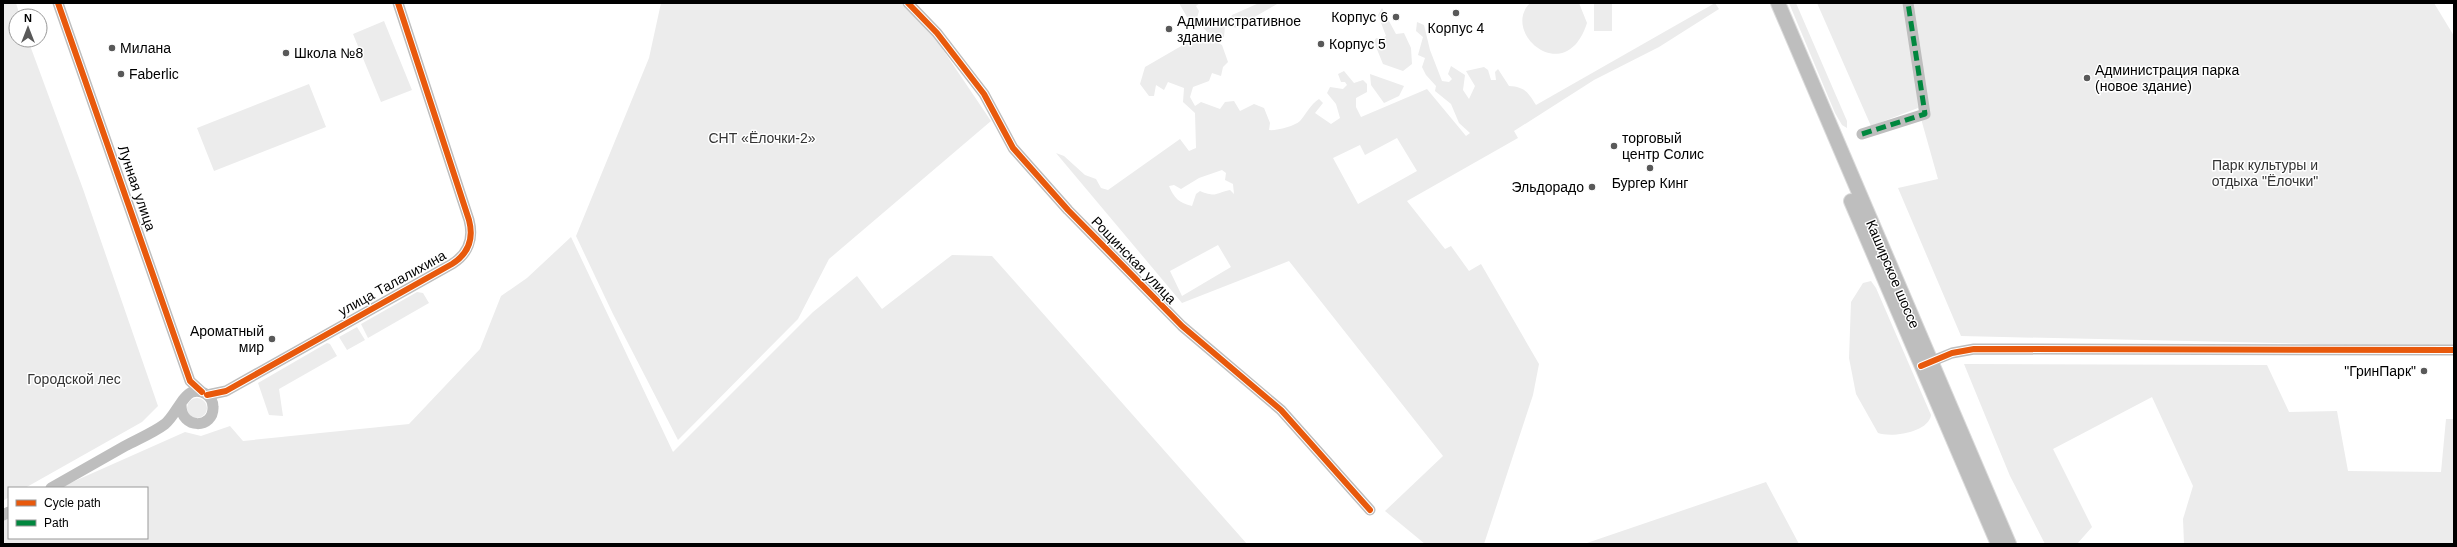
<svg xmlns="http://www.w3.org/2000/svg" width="2457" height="547" viewBox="0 0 2457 547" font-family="Helvetica,sans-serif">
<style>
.green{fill:#ececec;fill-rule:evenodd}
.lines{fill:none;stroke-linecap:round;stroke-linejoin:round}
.major-casing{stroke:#dbdbdb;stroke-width:16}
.minor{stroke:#bebebe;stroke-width:11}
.major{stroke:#bebebe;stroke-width:14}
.quiet{stroke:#00873e;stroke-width:5;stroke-dasharray:10 5;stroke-linecap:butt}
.cycleway-casing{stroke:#fff;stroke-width:8}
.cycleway{stroke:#e8590c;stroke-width:6}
.poi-dot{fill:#595959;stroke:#fff;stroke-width:1.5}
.labels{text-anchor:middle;stroke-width:3;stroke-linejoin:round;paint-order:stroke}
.poi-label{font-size:14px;fill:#000;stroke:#fff;text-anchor:start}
.park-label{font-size:14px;fill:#333;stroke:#fff}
.street-label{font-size:14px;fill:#000;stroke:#fff}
</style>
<rect width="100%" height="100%" fill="#fff"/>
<!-- green -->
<path class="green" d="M3 3H16L20 16H16V40H28L83 189 158 406 142 422 25 488H9V497L3 501Z
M661 3H902L935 38 991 121 829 259 798 319 678 440 613 314 576 236 649 58Z
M1179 3H1200L1196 6 1199 11 1197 18 1187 17Z
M1259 3H1279L1235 28 1229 21 1232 15Z
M1530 3H1579L1587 23C1566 89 1500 33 1530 3Z
M1594 3H1612V31H1594Z
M1715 3 1719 9 1659 47 1594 80 1514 131 1518 138 1407 201 1445 249 1451 246 1469 271 1481 264 1539 364 1533 395 1484 544H1425L1385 511 1443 456 1289 261 1182 303 1056 153 1064 156 1085 175 1096 179 1101 188 1108 190 1180 139 1189 151 1196 148 1195 113 1183 102 1184 88 1168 82 1164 90 1156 85 1154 96H1149L1140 84 1145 67 1202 34 1222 45 1228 62 1223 67 1221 76 1212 73 1209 81 1193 87 1190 97 1195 106 1201 102 1220 109 1225 102 1234 101 1240 111 1254 104 1264 108 1270 123 1269 130C1276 131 1295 126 1300 121 1307 113 1310 105 1319 99L1323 103 1315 113 1331 124 1340 118 1336 104 1327 93 1330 87 1343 89 1347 85 1345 82H1341L1338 74 1344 71 1354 83 1363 80 1367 84V92L1356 98V107L1361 117 1427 89 1466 136 1470 133 1459 123 1451 104 1435 91 1436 86 1426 75 1422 67 1425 58 1418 55 1423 37 1416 31 1417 22 1424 25 1430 50 1442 81 1449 82 1452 79 1448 74 1451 66 1465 75 1463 90 1469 99 1475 86 1466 71 1484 67 1488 70 1491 80H1496L1495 72 1498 69 1509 86C1525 87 1528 92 1536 105ZM1397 138 1417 171 1358 204 1333 158 1360 145 1365 155ZM1222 170 1226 173 1225 180 1233 184 1234 194 1230 190C1215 193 1217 198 1200 191L1196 194 1192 206C1179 203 1174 198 1169 186L1174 185 1181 189 1199 178ZM1218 245 1231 267 1182 296 1170 271Z
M1789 3H1796L1847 121V128L1842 125 1835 113Z
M1817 3H2434L2454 36V347L1961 336 1898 188 1938 179 1918 108 1871 126Z
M1382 8 1396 34 1404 33 1411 48 1412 64 1403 71 1383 64 1374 42 1376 38 1382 39 1386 36 1378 15Z
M1209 19 1218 24 1221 21 1225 26 1224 37 1208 33 1199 23 1203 25Z
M384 21 412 90 381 102 353 34Z
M1370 74 1404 86 1399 96 1384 103 1371 85Z
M309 84 326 127 214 171 197 128Z
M571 237 673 452 813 312 857 276 882 309 952 255 992 256 1247 544H3V513L9 510V538H147V488H59L185 432 201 436 230 426 243 441 409 424 480 349 501 296 527 278Z
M1871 281 1876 288 1931 415C1929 432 1892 438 1878 433L1856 394 1849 358 1851 302 1863 283Z
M417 292 423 293 429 303 368 338 361 324Z
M357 327 365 340 347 350 339 337Z
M327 343 330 344 337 356 279 389 283 416 269 415 258 383Z
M1964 364 2267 365 2289 412 2337 411 2348 471 2441 472 2446 419H2454V544H2184L2183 519 2193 486 2152 397 2053 449 2092 527 2077 544H2045L2010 476Z
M187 408a10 10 0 1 1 20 0a10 10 0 1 1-20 0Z
M1766 482 1799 544H1584Z"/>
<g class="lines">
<defs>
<path id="major" d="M1778 3 2009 544
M1851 201 1998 544"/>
</defs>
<!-- major casing -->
<use href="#major" class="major-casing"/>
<!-- minor -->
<path class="minor" d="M58 3 190 381 202 392
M908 3 937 33 984 94 1013 148 1068 210 1182 326 1281 410 1370 510
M1862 134 1925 114 1908 3
M1925 364 1952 353 1974 349 2454 350
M207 395 226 391 452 264C468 254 474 239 469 220L398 3
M51 488C76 474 100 460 125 446 138 439 153 433 165 424 175 416 182 396 192 392 202 389 213 396 213 407 214 429 181 430 181 405
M3 515 9 512"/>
<!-- major -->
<use href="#major" class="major"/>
<!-- quiet -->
<path class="quiet" d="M1862 134 1925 114 1908 3"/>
<defs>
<path id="cycleway" d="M58 3 190 381 202 392
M908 3 937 33 984 94 1013 148 1068 210 1182 326 1281 410 1370 510
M1921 366 1952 353 1974 349 2454 350
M207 395 226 391 452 264C468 254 474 239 469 220L398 3"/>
</defs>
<!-- cycleway casing -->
<use href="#cycleway" class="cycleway-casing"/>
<!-- cycleway -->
<use href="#cycleway" class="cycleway"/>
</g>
<!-- markers -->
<g class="poi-dot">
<circle cx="1456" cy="13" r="4"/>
<circle cx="1396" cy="17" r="4"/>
<circle cx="1169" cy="29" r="4"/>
<circle cx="1321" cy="44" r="4"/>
<circle cx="112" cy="48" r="4"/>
<circle cx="286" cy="53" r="4"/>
<circle cx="121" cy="74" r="4"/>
<circle cx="2087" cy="78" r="4"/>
<circle cx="1614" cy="146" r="4"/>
<circle cx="1650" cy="168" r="4"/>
<circle cx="1592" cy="187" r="4"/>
<circle cx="272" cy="339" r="4"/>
<circle cx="2424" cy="371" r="4"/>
</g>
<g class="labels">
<!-- poi labels -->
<g class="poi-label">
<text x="1388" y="22" text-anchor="end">Корпус 6</text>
<text x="1177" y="26">Административное<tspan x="1177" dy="16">здание</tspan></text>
<text x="1456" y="33" text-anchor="middle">Корпус 4</text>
<text x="1329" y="49">Корпус 5</text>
<text x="120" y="53">Милана</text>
<text x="294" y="58">Школа №8</text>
<text x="2095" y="75">Администрация парка<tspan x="2095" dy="16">(новое здание)</tspan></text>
<text x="129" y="79">Faberlic</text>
<text x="1622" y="143">торговый<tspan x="1622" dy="16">центр Солис</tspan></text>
<text x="1650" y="188" text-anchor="middle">Бургер Кинг</text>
<text x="1584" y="192" text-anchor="end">Эльдорадо</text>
<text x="264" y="336" text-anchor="end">Ароматный<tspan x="264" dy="16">мир</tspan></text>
<text x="2416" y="376" text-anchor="end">"ГринПарк"</text>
</g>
<!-- park labels -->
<g class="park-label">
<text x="762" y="143">СНТ «Ёлочки-2»</text>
<text x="2265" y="170">Парк культуры и<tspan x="2265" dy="16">отдыха "Ёлочки"</tspan></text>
<text x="74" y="384">Городской лес</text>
</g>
<!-- street labels -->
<g class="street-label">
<text transform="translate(137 188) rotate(71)" y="5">Лунная улица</text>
<text transform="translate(1134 260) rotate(46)" y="5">Рощинская улица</text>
<text transform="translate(1893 274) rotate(67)" y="5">Каширское шоссе</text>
<text transform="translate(392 283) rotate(-29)" y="5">улица Талалихина</text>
</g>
</g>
<!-- border -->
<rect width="2457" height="547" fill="none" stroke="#000000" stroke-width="8"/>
<!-- legend -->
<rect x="8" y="487" width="140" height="52" fill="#ffffff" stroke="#999999"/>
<rect x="16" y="500" width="20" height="6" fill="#e8590c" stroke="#999999"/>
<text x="44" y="507" font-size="12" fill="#000000">Cycle path</text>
<rect x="16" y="520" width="20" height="6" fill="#00873e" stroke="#999999"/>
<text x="44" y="527" font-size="12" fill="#000000">Path</text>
<!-- north arrow -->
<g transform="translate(28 28)"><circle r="19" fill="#ffffff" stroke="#999999"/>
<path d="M0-3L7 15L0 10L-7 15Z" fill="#595959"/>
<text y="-6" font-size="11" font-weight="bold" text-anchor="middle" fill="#000000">N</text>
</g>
</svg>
